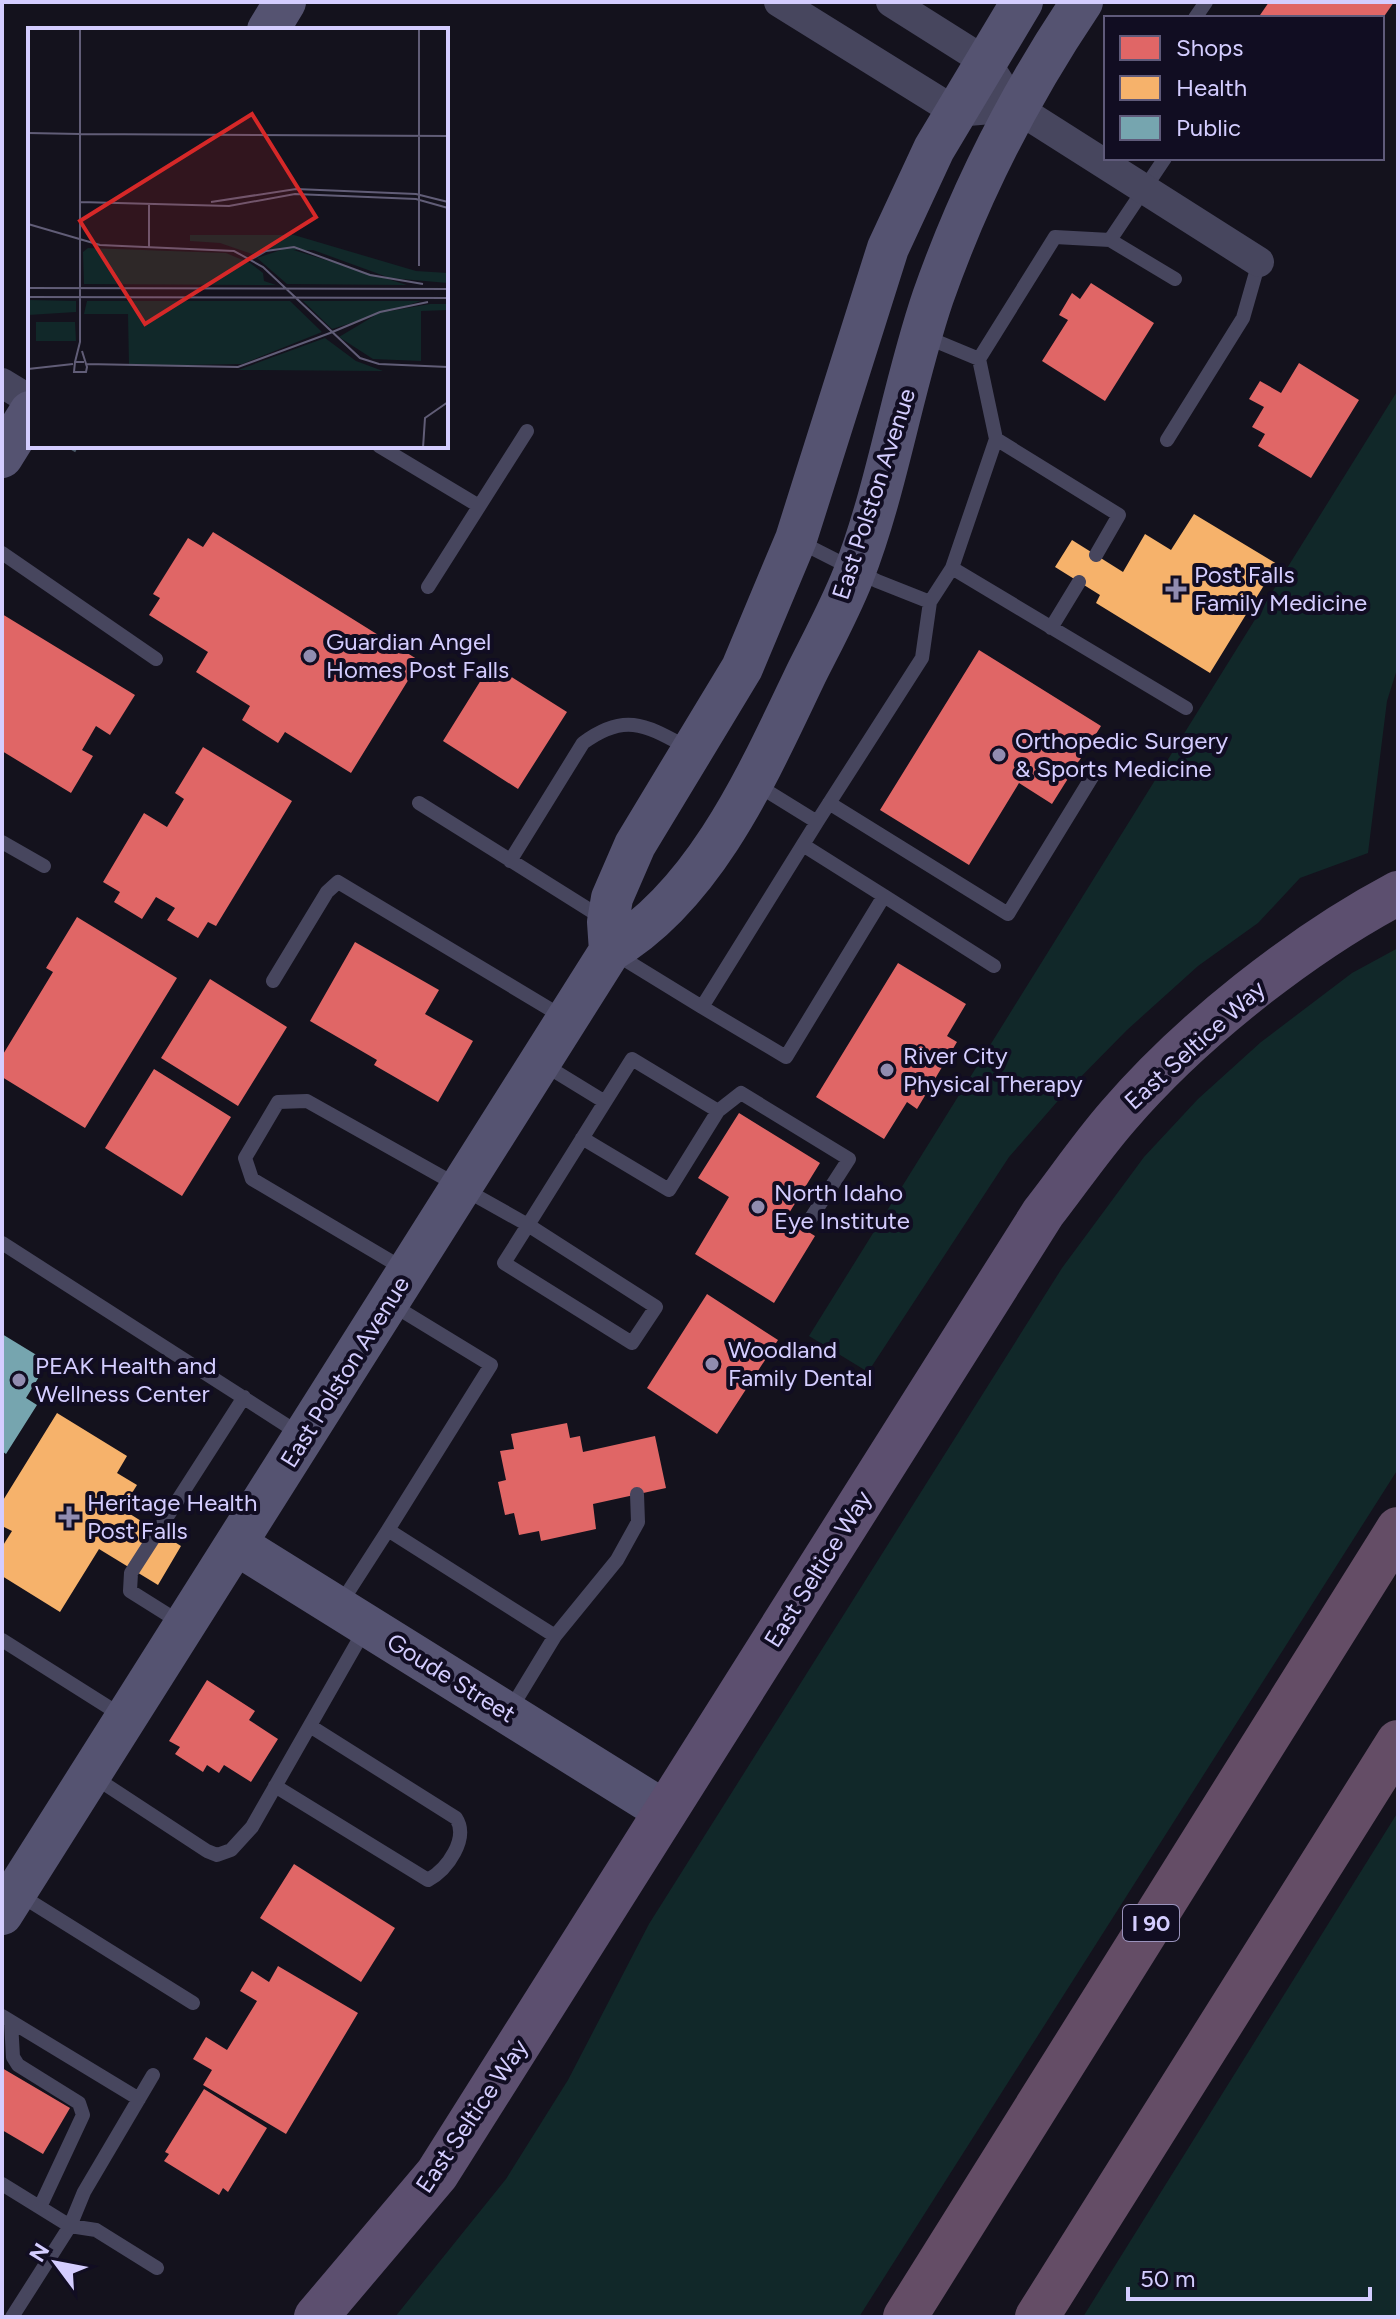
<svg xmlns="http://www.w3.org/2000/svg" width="1400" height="2319" viewBox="0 0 1400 2319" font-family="Figtree,sans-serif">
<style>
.green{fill:#112829}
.shops{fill:#e06666}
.health{fill:#f6b26b}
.public{fill:#76a5af}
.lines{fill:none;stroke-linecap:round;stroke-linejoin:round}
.path{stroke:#4a5968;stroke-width:5;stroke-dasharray:4 6;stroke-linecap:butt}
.lane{stroke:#47465e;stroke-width:14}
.street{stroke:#47465e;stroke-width:30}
.secondary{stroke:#555371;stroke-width:42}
.primary{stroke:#5c4f6f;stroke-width:44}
.highway{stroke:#644d66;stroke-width:44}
.poi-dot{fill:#918cb0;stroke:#110d22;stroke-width:3}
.labels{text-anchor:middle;stroke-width:8;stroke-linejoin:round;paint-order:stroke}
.shield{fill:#110d22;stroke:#9a93bd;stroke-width:2}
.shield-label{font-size:22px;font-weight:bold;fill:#d4cdff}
.street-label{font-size:24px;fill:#d4cdff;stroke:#110d22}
.poi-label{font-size:24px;fill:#d4cdff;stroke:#110d22;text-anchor:start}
.inset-road{fill:none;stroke:#615d77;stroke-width:2}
.view{fill:#d62828;fill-opacity:0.15;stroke:#d62828;stroke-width:4}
.inset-edge{fill:none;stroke:#d4cdff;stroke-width:4}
</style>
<rect width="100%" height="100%" fill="#14121d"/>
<!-- green -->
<path class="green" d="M1398 390V666L1387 701 1368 853 1300 878 1258 923 1198 966 1127 1030 1063 1095 1009 1157 868 1372 809 1336Z
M1398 948V1469L859 2317H395L506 2179 568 2080 649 1924 1062 1268 1144 1157 1198 1099 1261 1042 1352 973Z
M1398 1812V2317H1083Z"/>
<!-- shops -->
<path class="shops" d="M1269 2H1394L1383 18H1258Z
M1091 283 1154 323 1105 401 1042 361 1068 320 1059 315 1072 293 1080 299Z
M1299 363 1359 400 1311 478 1258 446 1265 434 1252 427 1264 407 1249 399 1260 381 1281 393Z
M213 532 420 661 351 773 285 732 278 743 242 720 250 706 196 672 208 652 149 615 160 598 153 594 188 538 203 547Z
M2 614 135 695 110 735 96 726 82 750 93 756 71 793 2 751Z
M979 650 1101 726 1052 804 1019 783 969 865 880 810Z
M491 664 567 712 518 789 443 741Z
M203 747 292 801 216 926 208 922 198 938 167 920 175 908 156 897 142 919 114 902 120 892 103 882 144 813 167 827 184 799 175 793Z
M77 917 177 978 85 1128 2 1077V1056L53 972 46 968Z
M355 942 439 990 425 1014 473 1041 438 1102 374 1065 377 1060 310 1021Z
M898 963 966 1004 947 1036 957 1042 917 1109 907 1102 884 1139 816 1097Z
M210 979 287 1027 238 1106 161 1058Z
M154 1069 231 1117 182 1196 105 1148Z
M739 1113 820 1163 786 1218 815 1236 774 1303 695 1254 729 1197 698 1178Z
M707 1294 778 1340 717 1434 647 1388Z
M567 1423 570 1438 580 1436 583 1452 655 1436 666 1488 593 1504 596 1529 541 1541 539 1531 519 1535 514 1513 505 1515 498 1482 506 1480 500 1451 514 1449 511 1434Z
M207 1680 255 1711 249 1720 278 1739 251 1782 224 1765 219 1773 207 1765 203 1772 175 1754 180 1747 169 1741Z
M294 1864 395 1928 361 1982 260 1918Z
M278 1966 358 2013 286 2134 203 2085 212 2070 193 2059 206 2037 227 2050 257 2001 240 1991 252 1971 269 1982Z
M2 2068 70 2108 43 2154 2 2130Z
M204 2089 267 2128 228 2192 223 2188 219 2195 164 2161 169 2154 165 2152Z"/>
<!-- health -->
<path class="health" d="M1194 514 1277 564 1210 673 1096 603 1100 595 1055 567 1072 540 1123 572 1145 534 1171 550Z
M57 1413 127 1456 117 1473 137 1485 122 1509 181 1546 158 1585 99 1549 60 1612 2 1576V1547L12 1531 2 1526V1502Z"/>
<!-- public -->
<path class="public" d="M2 1334 48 1362 26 1398 37 1405 6 1454 2 1451Z"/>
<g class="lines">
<!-- path -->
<path class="path" d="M73 451 76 446"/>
<!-- lane -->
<path class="lane" d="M1195 18 1206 2
M1110 240 1175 279
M926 337 979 359 996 439 952 568 930 602
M979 359 1055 237 1110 240 1165 158
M996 439 1119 515 1096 555
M1167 440 1243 318 1259 262
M379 446 479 506
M800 542 877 581 930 602 922 658 817 822
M2 553 156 659
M952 568 1186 708
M428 587 527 431
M1051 628 1079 582
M419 803 604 919
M829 803 1008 914 1095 772
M2 842 44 866
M510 861 583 743C626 711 647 726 690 749
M884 896 994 966
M614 953 702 1007 817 822 754 783
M273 981 327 892 338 882 563 1017
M702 1007 786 1057 884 896 803 845
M718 1111 741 1093 849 1159 811 1218
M582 1138 669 1190 718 1111 632 1059 605 1102
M528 1225 656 1307 632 1343 504 1263Z
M2 1243 300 1434
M404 1269 252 1179 245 1158 278 1102 307 1101 528 1225 605 1102 543 1064
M388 1530 491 1365 391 1304
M341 1603 388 1530 555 1636 510 1710
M181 1623 130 1591 131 1573 244 1397
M555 1636 617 1560 638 1522 637 1494
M2 1640 124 1717
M94 1777 207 1851 217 1855 231 1850 252 1827 365 1629
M275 1786 428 1880C448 1869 469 1838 456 1818L310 1726
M20 1895 193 2003
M2 2016 139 2099
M11 2022 13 2057 18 2065 79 2103 83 2115 40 2207
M153 2075 84 2192 70 2226 96 2230 157 2268
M2 2184 70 2226 12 2317"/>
<!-- street -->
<path class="street" d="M779 2 956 112 1015 107
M891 2 986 62 1015 107 1259 262
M2 383 30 400"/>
<!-- secondary -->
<path class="secondary" d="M268 30 285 2
M2 457 30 412
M610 951 608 922 612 898 635 845 742 668 796 539 888 248 934 149 1022 2
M236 1544 666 1812
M2 1914 610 951C706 895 760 770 806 674 822 642 840 609 853 576 888 486 902 388 933 297 970 192 1020 94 1082 2"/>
<!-- primary -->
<path class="primary" d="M316 2317 437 2174 1043 1213C1068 1181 1091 1147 1118 1116 1190 1032 1300 945 1398 893"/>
<!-- highway -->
<path class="highway" d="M905 2317 1398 1529
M1037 2317 1398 1742"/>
</g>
<!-- markers -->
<g class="poi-dot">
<path d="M1172 577h8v8h8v8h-8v8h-8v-8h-8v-8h8z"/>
<circle cx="310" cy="656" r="8"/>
<circle cx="999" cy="755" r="8"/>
<circle cx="887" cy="1070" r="8"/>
<circle cx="758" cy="1207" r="8"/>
<circle cx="712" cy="1364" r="8"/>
<circle cx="19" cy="1380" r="8"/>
<path d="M65 1505h8v8h8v8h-8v8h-8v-8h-8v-8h8z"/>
</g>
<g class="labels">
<!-- shield labels -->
<rect class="shield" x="1123" y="1905" width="56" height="36" rx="6"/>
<g class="shield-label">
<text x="1151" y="1931">I 90</text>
</g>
<!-- street labels -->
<g class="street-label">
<text transform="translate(874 494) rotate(-72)" y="8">East Polston Avenue</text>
<text transform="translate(1195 1045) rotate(-42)" y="8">East Seltice Way</text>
<text transform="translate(345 1372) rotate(-58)" y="8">East Polston Avenue</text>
<text transform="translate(818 1569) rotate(-58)" y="8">East Seltice Way</text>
<text transform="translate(451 1678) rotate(32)" y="8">Goude Street</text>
<text transform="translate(472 2116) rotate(-56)" y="8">East Seltice Way</text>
</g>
<!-- poi labels -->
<g class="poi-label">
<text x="1194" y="583">Post Falls<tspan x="1194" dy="28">Family Medicine</tspan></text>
<text x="326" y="650">Guardian Angel<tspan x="326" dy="28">Homes Post Falls</tspan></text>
<text x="1015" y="749">Orthopedic Surgery<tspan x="1015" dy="28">&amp; Sports Medicine</tspan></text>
<text x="903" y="1064">River City<tspan x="903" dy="28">Physical Therapy</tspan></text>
<text x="774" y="1201">North Idaho<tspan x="774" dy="28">Eye Institute</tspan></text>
<text x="728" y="1358">Woodland<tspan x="728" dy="28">Family Dental</tspan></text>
<text x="35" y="1374">PEAK Health and<tspan x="35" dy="28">Wellness Center</tspan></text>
<text x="87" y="1511">Heritage Health<tspan x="87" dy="28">Post Falls</tspan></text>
</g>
</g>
<!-- overview -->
<g transform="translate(28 28)">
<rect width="420" height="420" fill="#14121d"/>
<path d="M162 207H266L388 243 420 245V255L362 250 285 222 236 221 224 226 192 215 162 213ZM60 220 198 225 222 235 235 245 236 253 248 257 56 256 55 224ZM259 220 379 257 259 256 229 230ZM0 272 48 273V284L0 287ZM59 273H262L294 304 214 336 101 338 100 286H56ZM275 273H393L304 301ZM402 276H420V282L393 283V333L345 331 311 309 351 285ZM8 294H47L48 313H8ZM297 310 328 333 355 343 210 342Z" fill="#112829"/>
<path class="inset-road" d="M391 0V238M0 105 52 106M52 106 420 108M391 108V238M52 174 201 178 267 166 388 171 420 180M183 174 268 161 388 166 420 174M121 175V219M0 196 72 217 206 223 235 239 332 330 351 336 420 339M52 212V0M224 231 238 223 266 219 342 247 395 256M0 260 420 261M0 269 420 270M302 305 352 284 400 274M54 323 59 339 58 344H46L47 334H56M47 334 52 314V212M58 336 210 339 302 305M0 341 45 336M395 420 397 390 420 374"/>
<path class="view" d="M224 86 288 189 117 296 52 193Z"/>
<rect width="420" height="420" class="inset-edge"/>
</g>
<!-- border -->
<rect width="1400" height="2319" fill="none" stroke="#d4cdff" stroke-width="8"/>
<!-- legend -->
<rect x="1104" y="16" width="280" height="144" fill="#110d22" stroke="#5f5a7a" stroke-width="2"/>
<rect x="1120" y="36" width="40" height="24" fill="#e06666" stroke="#5f5a7a" stroke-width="2"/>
<text x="1176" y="56" font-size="24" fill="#d4cdff">Shops</text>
<rect x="1120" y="76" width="40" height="24" fill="#f6b26b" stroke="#5f5a7a" stroke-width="2"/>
<text x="1176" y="96" font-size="24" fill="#d4cdff">Health</text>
<rect x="1120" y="116" width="40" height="24" fill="#76a5af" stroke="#5f5a7a" stroke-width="2"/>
<text x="1176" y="136" font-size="24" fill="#d4cdff">Public</text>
<!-- north arrow -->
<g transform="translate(56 2263) rotate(302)" stroke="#110d22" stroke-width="6" paint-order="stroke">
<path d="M0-6L14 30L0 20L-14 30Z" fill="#d4cdff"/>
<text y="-12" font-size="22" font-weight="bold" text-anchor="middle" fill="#d4cdff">N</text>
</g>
<!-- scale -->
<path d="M1128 2287v12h242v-12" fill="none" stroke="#d4cdff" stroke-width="4"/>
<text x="1140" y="2287" font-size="24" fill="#d4cdff" stroke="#110d22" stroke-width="6" paint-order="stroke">50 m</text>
</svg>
